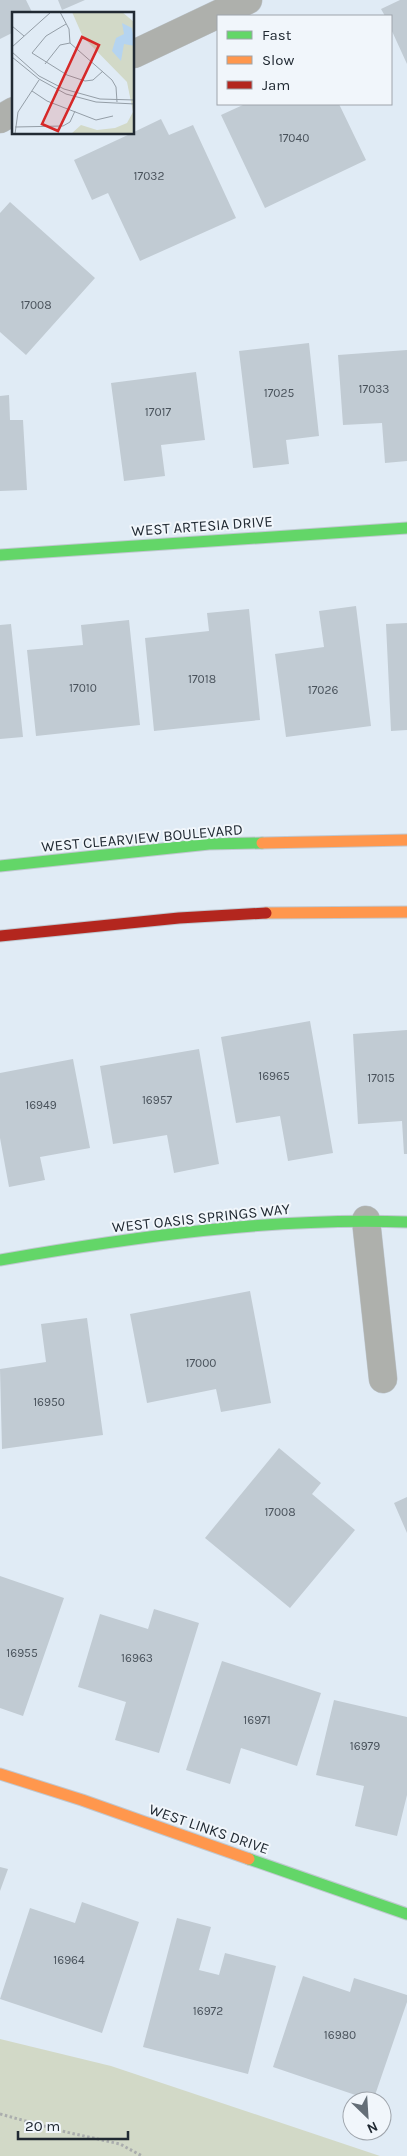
<svg xmlns="http://www.w3.org/2000/svg" width="407" height="2156" viewBox="0 0 407 2156" font-family="Karla,sans-serif">
<style>
.green{fill:#d2d9c7}
.building{fill:#c1cbd3}
.lines{fill:none;stroke-linecap:round;stroke-linejoin:round}
.street-casing{stroke:#bfc8d0;stroke-width:29}
.fast-casing{stroke:#bfc8d0;stroke-width:13}
.slow-casing{stroke:#bfc8d0;stroke-width:13}
.jam-casing{stroke:#bfc8d0;stroke-width:13}
.path{stroke:#aaadad;stroke-width:3;stroke-dasharray:2.5 2.5;stroke-linecap:butt}
.street{stroke:#aeb0ac;stroke-width:28}
.fast{stroke:#63d668;stroke-width:11}
.slow{stroke:#ff974d;stroke-width:11}
.jam{stroke:#b3261e;stroke-width:11}
.labels{text-anchor:middle;stroke-width:4;stroke-linejoin:round;paint-order:stroke}
.number-label{font-size:12px;fill:#49525b}
.street-label{font-size:15px;fill:#212a33;stroke:#f1f6fb}
.inset-road{fill:none;stroke:#949ea7;stroke-width:1}
.view{fill:#d62828;fill-opacity:0.15;stroke:#d62828;stroke-width:2.5}
.inset-edge{fill:none;stroke:#212a33;stroke-width:2.5}
</style>
<rect width="100%" height="100%" fill="#e0ebf5"/>
<!-- green -->
<path class="green" d="M0 2039 111 2066 380 2156H0Z"/>
<!-- building -->
<path class="building" d="M0 0H26L33 14H14V32L0 39Z
M58 0H85L62 10Z
M400 0H407V64L391 29V16H385L381 9Z
M245 104H339L366 160 265 208 221 115Z
M161 119 169 135 193 125 236 218 140 261 108 193 92 200 74 160 130 134H134V132Z
M10 202 95 278 26 355 0 332V213Z
M309 343 319 436 286 440 289 464 253 468 239 351Z
M407 350V461L385 463 382 423 343 425 338 355Z
M196 372 205 440 161 445 165 476 124 481 111 383Z
M9 395 10 420H23L27 490 0 491V396Z
M356 606 371 726 286 737 275 654 324 647 319 611Z
M249 609 260 720 154 731 145 638 209 631 207 613Z
M129 620 140 725 36 736 27 650 83 645 81 625Z
M407 623V730L391 731 386 624Z
M11 624 23 737 0 739V625Z
M310 1021 333 1153 288 1161 280 1116 236 1123 221 1037Z
M407 1030V1154H404L402 1121 358 1124 353 1034Z
M199 1049 219 1164 174 1173 167 1135 113 1144 100 1066Z
M73 1059 90 1148 40 1157 45 1180 9 1187 0 1138V1073Z
M250 1291 271 1403 221 1412 216 1389 147 1403 130 1314Z
M87 1318 103 1435 2 1449 0 1369 46 1362 41 1324Z
M279 1448 321 1483 312 1494 355 1530 290 1608 205 1538Z
M407 1497V1533L394 1503Z
M0 1576 64 1598 23 1716 0 1708Z
M154 1609 199 1623 159 1753 115 1740 126 1702 78 1687 100 1614 148 1629Z
M222 1661 321 1693 297 1766 241 1748 230 1784 186 1770Z
M334 1700 407 1717V1795L397 1836 355 1826 364 1786 316 1775Z
M0 1867 8 1869 0 1891Z
M82 1902 139 1922 102 2033 0 1999 30 1908 75 1923Z
M177 1918 211 1927 199 1970 219 1975 225 1953 276 1966 248 2074 143 2047Z
M303 1976 350 1992 354 1978 407 1995V2002L373 2101 273 2067Z"/>
<g class="lines">
<defs>
<path id="street" d="M134 54 248 0
M0 119 14 111
M366 1220 383 1379"/>
<path id="fast" d="M0 555 407 528
M0 866 209 844 262 843
M0 1260C134 1237 271 1217 407 1222
M249 1859 407 1914"/>
<path id="slow" d="M262 843 407 840
M266 913 407 912
M0 1774 82 1800 249 1859"/>
<path id="jam" d="M0 936 179 918 266 913"/>
</defs>
<!-- street casing -->
<use href="#street" class="street-casing"/>
<!-- fast casing -->
<use href="#fast" class="fast-casing"/>
<!-- slow casing -->
<use href="#slow" class="slow-casing"/>
<!-- jam casing -->
<use href="#jam" class="jam-casing"/>
<!-- path -->
<path class="path" d="M0 2114 66 2132 120 2144 142 2156"/>
<!-- street -->
<use href="#street" class="street"/>
<!-- fast -->
<use href="#fast" class="fast"/>
<!-- slow -->
<use href="#slow" class="slow"/>
<!-- jam -->
<use href="#jam" class="jam"/>
</g>
<g class="labels">
<!-- number labels -->
<g class="number-label">
<text x="294" y="142">17040</text>
<text x="149" y="180">17032</text>
<text x="36" y="309">17008</text>
<text x="374" y="393">17033</text>
<text x="279" y="397">17025</text>
<text x="158" y="416">17017</text>
<text x="202" y="683">17018</text>
<text x="83" y="692">17010</text>
<text x="323" y="694">17026</text>
<text x="274" y="1080">16965</text>
<text x="381" y="1082">17015</text>
<text x="157" y="1104">16957</text>
<text x="41" y="1109">16949</text>
<text x="201" y="1367">17000</text>
<text x="49" y="1406">16950</text>
<text x="280" y="1516">17008</text>
<text x="22" y="1657">16955</text>
<text x="137" y="1662">16963</text>
<text x="257" y="1724">16971</text>
<text x="365" y="1750">16979</text>
<text x="69" y="1964">16964</text>
<text x="208" y="2015">16972</text>
<text x="340" y="2039">16980</text>
</g>
<!-- street labels -->
<g class="street-label">
<text transform="translate(202 526) rotate(-4)" y="5">WEST ARTESIA DRIVE</text>
<text transform="translate(142 838) rotate(-5)" y="5">WEST CLEARVIEW BOULEVARD</text>
<text transform="translate(201 1218) rotate(-6)" y="5">WEST OASIS SPRINGS WAY</text>
<text transform="translate(209 1829) rotate(19)" y="5">WEST LINKS DRIVE</text>
</g>
</g>
<!-- overview -->
<g transform="translate(12 12)">
<rect width="122" height="122" fill="#e0ebf5"/>
<path d="M60 0H110L122 10V122H59L69 113 85 118 103 116 115 111 121 100 115 70 71 25Z" fill="#d2d9c7"/>
<path d="M110 11 120 16 123 34 112 32 109 49 100 39 104 26 112 22Z" fill="#b5d4f0"/>
<path class="inset-road" d="M48 0 57 17 58 31M54 12 34 24 20 41 55 63 73 69 81 68 91 59M0 14 12 24M58 31 100 68 104 75 105 90M0 35 39 0M0 40 27 64 52 77 88 87 123 88M0 45 27 67 54 82 84 90 123 92M33 52 48 33 58 31M20 79 35 89 84 108 101 104M3 115 51 114 58 110 63 99M3 122 6 100 27 68"/>
<path class="view" d="M70 25 87 33 46 119 30 112Z"/>
<rect width="122" height="122" class="inset-edge"/>
</g>
<!-- legend -->
<rect x="217" y="15" width="175" height="90" fill="#f1f6fb" stroke="#9ea4ab"/>
<rect x="227" y="31" width="25" height="8" fill="#63d668" stroke="#9ea4ab"/>
<text x="262" y="40" font-size="15" fill="#212a33">Fast</text>
<rect x="227" y="56" width="25" height="8" fill="#ff974d" stroke="#9ea4ab"/>
<text x="262" y="65" font-size="15" fill="#212a33">Slow</text>
<rect x="227" y="81" width="25" height="8" fill="#b3261e" stroke="#9ea4ab"/>
<text x="262" y="90" font-size="15" fill="#212a33">Jam</text>
<!-- north arrow -->
<g transform="translate(367 2116) rotate(155)"><circle r="24" fill="#f1f6fb" stroke="#9ea4ab"/>
<path d="M0-4L9 19L0 12L-9 19Z" fill="#646e77"/>
<text y="-8" font-size="14" font-weight="bold" text-anchor="middle" fill="#212a33">N</text>
</g>
<!-- scale -->
<path d="M18 2131v8h110v-8" fill="none" stroke="#212a33" stroke-width="2.5"/>
<text x="25" y="2131" font-size="15" fill="#212a33" stroke="#f1f6fb" stroke-width="4" paint-order="stroke">20 m</text>
</svg>
